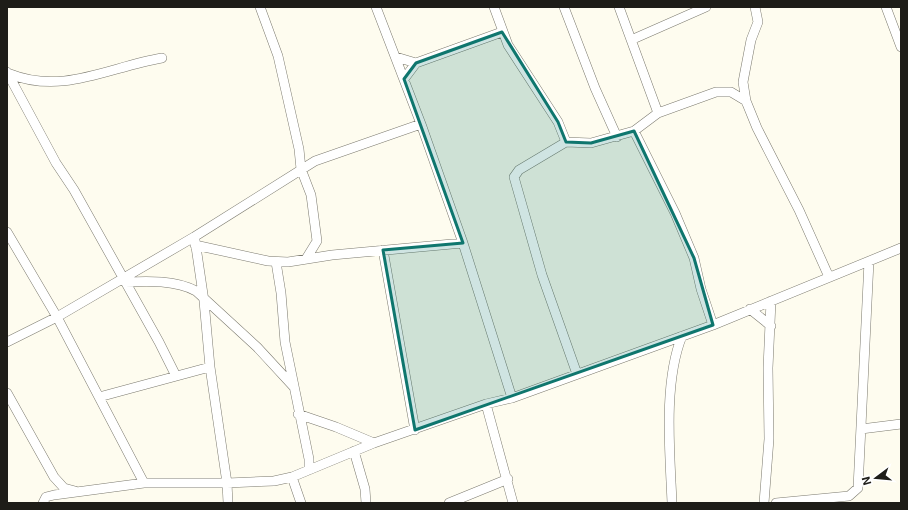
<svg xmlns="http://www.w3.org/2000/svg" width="908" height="510" viewBox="0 0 908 510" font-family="Inter,sans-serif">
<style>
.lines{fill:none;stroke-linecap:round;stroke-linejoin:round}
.minor-casing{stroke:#7c7a6f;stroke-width:10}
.minor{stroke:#fff;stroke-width:9}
.marked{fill:#0f766e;fill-opacity:0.2;stroke:#0f766e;stroke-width:3;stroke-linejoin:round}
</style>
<rect width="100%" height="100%" fill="#fefcef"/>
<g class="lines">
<defs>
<path id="minor" d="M260 7 278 56 299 149 301 169 311 195 317 241 306 259
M376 7 421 124 463 243 512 398
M494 7 508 45 558 122 566 142
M564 7 595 88 617 137
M619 7 658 113
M755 7 758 22 751 40 743 82 746 101 757 128 799 210 829 277
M886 7 901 47
M631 40 706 7
M396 57 416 63 502 32
M7 72 56 163 74 190 159 342 176 376
M10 74C63 95 109 67 162 58
M404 79 416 63
M7 232 57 317 144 483
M195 240 204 301 210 367 227 483 228 503
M195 245 268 261 288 262 332 255 463 243
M383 250 415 430
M276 262 281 293 285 342 309 459V470
M125 282C148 281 176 280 196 291L257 347 293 386
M750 309 771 326
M713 325 701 289 694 258 675 213 634 131 658 113 716 92H731L746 101
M7 342 57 317 194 237 315 161 421 124
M577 374 542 275 514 177 519 170 566 142 591 143 634 131
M7 393 54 477 64 488 75 491
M99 397 210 367
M486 404 513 503
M298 414 336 427 374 443
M861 429 901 424
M354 451 365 489 366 503
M292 477 301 503
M43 503 46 497 54 495 144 483H227L274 481 292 477 374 443 486 404 512 398 713 325 901 248
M449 503 508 479
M672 503C670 453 663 383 682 336
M764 503 769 439 768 368 771 301
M776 503 849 496 858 488 869 261"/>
</defs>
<!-- minor casing -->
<use href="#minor" class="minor-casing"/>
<!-- minor -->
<use href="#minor" class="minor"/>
</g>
<!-- marked area -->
<path class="marked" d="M502 32 558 122 566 142 591 143 634 131 694 258 713 325 415 430 383 250 463 243 404 79 416 63Z"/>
<!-- border -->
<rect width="908" height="510" fill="none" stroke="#1e1d18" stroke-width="16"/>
<!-- north arrow -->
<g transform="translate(876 478) rotate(254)" stroke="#ffffff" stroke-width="3" paint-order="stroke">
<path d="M0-3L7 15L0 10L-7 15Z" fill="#1e1d18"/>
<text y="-6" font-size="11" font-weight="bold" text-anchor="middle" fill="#1e1d18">N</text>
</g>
</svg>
